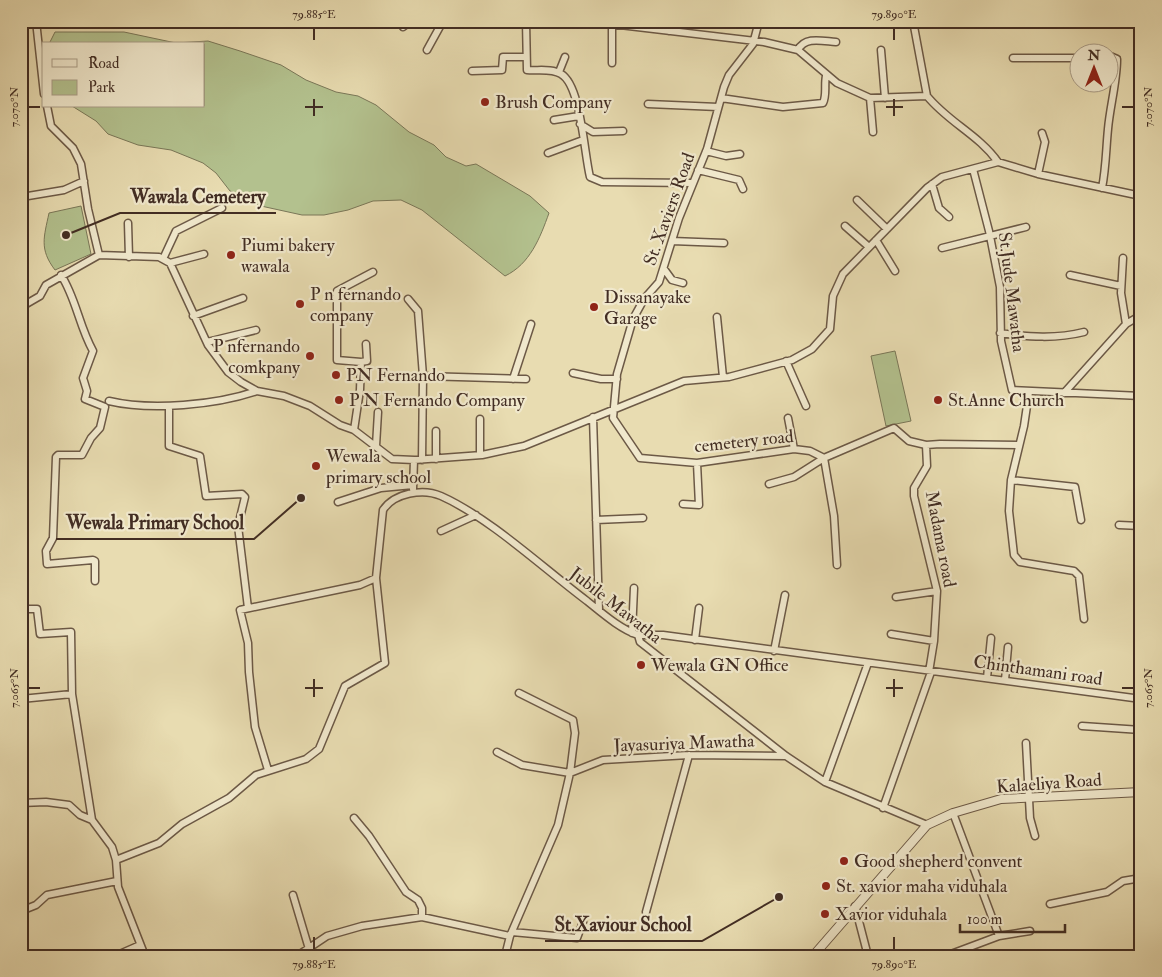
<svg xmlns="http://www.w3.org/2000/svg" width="1162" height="977" viewBox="0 0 1162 977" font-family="'IM FELL Double Pica',serif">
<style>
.green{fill:#b3c18e;stroke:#7a7758}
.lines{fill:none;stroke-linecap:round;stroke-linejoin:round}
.minor-casing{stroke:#6c5946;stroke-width:9}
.tertiary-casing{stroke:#6c5946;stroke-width:10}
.minor{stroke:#f0e8cc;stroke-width:6}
.tertiary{stroke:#f0e8cc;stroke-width:8}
.ticks{fill:none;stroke:#422d23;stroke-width:2}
.poi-dot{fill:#8f2418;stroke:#f0e8cc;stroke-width:2}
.labels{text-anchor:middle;stroke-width:4.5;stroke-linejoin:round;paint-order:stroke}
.poi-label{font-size:18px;fill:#422d23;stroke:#f0e8cc;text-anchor:start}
.street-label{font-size:18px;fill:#422d23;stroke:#f0e8cc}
.leader{fill:none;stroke:#422d23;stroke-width:2}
.callout-dot{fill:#422d23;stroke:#f0e8cc;stroke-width:2}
.callout-label{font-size:19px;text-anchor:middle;font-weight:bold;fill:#422d23;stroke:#f0e8cc;stroke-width:4.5;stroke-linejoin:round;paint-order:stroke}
.neatline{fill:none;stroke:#422d23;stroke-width:2}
.ticks-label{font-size:12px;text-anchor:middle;fill:#422d23}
</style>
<rect width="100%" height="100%" fill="#e8dcb1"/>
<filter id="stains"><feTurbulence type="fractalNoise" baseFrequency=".004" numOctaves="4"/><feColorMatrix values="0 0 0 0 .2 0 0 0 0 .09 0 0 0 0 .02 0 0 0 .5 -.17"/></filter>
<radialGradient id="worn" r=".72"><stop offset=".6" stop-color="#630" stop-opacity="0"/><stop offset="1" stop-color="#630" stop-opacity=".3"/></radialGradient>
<!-- green -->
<path class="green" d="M55 32H124L176 43 208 41 240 51 281 65 306 80 336 92 358 96 376 105 409 132 434 145 446 157 466 166 476 164 530 196 549 213C540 238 530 264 505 276L422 210 401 200 373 201 348 210 324 215H302L261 206 230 191 216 173 203 163 171 150 138 145 108 134 96 121 72 106H204V44H49Z
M81 206 91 254 55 270C39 249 44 237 49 213Z
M895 351 911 421 886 426 871 356Z"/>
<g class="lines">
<defs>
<path id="minor" d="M36 21 44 94
M526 21 527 70C537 71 552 68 561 74 581 85 584 153 590 177L602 182 692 183
M586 21 764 42 798 50 837 83 870 98 927 96C948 122 979 135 998 162
M759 21 753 44 729 75 724 87 707 149 679 218 659 282 644 299 633 319 617 374 613 418 640 458 697 463 794 449 810 451 824 458 894 428 909 441 926 445 940 444 1018 445
M913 21 927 96
M869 23 913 24
M403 27 411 21
M669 31V21
M427 50 443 21
M798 50C805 36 822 41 836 42
M881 50 885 98
M1013 58H1080
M612 63V23
M472 71 502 70 503 57H526
M559 72 565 57
M721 98 783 107 823 103C827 95 824 85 826 76
M870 98 873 132
M648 104 718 107
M47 106 51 126 73 148 81 164 88 209 99 255
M554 120 579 116
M580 124 593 132 623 131
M706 151 726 156 740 154
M548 153 583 140
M973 169 989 231 1000 287 1001 341 1012 390 1141 396
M698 170 739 180 743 189
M1038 174 1045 142 1042 133
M932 184 939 208 949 217
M1102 188C1106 168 1106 149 1108 129 1110 106 1117 82 1117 59L1110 56
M28 196 64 190 84 181
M857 200 887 229
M128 223 129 257
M845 226 869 247
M876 240 895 271
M672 241 724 243
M942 248 1026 227
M99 255 159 257 170 263 208 345 228 372 241 382 257 391 284 396 310 406 340 425 354 430 392 459 414 460 482 455 524 446 684 381 729 377 792 360 812 349 830 329 833 296 843 274 927 188 942 177 998 162 1038 174 1141 196
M1123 258 1121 293 1126 324
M163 259 176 231 222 208
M170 263 204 254
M664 269 672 280 683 283
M61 275C76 298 79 326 93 351L83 378 87 391 85 399 105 407 100 428 91 438 82 455H58L56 457 53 538 46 551 47 564 93 560 95 561V581
M1070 275 1121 286
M408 299 418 311 423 376
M21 307 40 296 46 285 99 255
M193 316 243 298
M717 317 723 377
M1000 333C1029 337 1056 339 1084 332
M207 342 256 330
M786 361 806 406
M361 362 337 360V291L373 272
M573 373 601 379H617
M513 379 531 324
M1029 392 1024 426 1011 480 1009 511 1014 555 1020 562 1074 571 1079 576 1084 619
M1064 393 1126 324 1141 315
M109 401C151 411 216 405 257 391
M169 406V446L200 456 206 496 242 494 245 497 238 526 248 608
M593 417 599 610
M788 418 794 449
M354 430 360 390 361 362 367 361 366 344
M926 445 927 466 914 488V496L937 591 934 641 929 672
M376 446 378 412
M480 455V419
M436 459V431
M422 460 423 376 526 379
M1011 480 1075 487 1081 520
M769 484 794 477 824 458 834 516 837 565
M413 489 414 460
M338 502 381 488 413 485
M683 504 699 505 697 463
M596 520 643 518
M1119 525 1141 526
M441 531 476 515
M896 597 937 591
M21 609H37L40 634 71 632 72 694 92 820
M632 633 634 588
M891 634 934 641
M638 635H663L1141 699
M695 640 699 608
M774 651 785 595
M987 678 991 638
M1005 680 1008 647
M21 699 72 694
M1082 726 1141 730
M1026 743 1030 818 1035 836
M497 752 522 765 570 773 575 733 573 720 519 693
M268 770 255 727 249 672 248 643 240 610 360 585 376 578
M825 782 868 663
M21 803 46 802 69 805 80 815 92 820 112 847 116 860 118 887 145 956
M883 808 931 672
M354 818 369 836 406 892 418 900 422 908V917
M116 860 159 843 182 824 229 798 256 775 306 759 319 749 345 686 385 663 376 578 383 510C394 493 423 488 441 496 490 518 543 568 587 601 602 613 620 629 638 635L640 642 649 649 786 756 825 782 927 825
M293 895 309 949
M1050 904 1107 892 1123 881 1141 878
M855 906 868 956
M21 911 36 905 47 895 117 881
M646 912 689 755
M512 932 577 938 583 922
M999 936 1030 931
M951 954 999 936 953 813
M115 956 140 945
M297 956 327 936 362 926 422 917 510 936
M505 956 510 936 558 825 570 773 603 760 689 755 786 756"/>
<path id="tertiary" d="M813 956 927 825 953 813 1001 799 1141 792"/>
</defs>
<!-- minor casing -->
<use href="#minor" class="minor-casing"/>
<!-- tertiary casing -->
<use href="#tertiary" class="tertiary-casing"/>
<!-- minor -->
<use href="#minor" class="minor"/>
<!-- tertiary -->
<use href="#tertiary" class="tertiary"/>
</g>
<!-- ticks -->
<path class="ticks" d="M314 28V40M894 28V40M314 99V116M894 99V116M28 107H40M305 107H323M886 107H903M1122 107H1134M314 679V697M894 679V697M28 688H40M305 688H323M886 688H903M1122 688H1134M314 937V950M894 937V950"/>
<!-- markers -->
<g class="poi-dot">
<circle cx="485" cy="102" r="5"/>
<circle cx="231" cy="255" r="5"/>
<circle cx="300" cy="304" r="5"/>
<circle cx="594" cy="307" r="5"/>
<circle cx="310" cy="356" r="5"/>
<circle cx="336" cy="375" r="5"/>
<circle cx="339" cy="400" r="5"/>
<circle cx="938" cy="400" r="5"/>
<circle cx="316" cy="466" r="5"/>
<circle cx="641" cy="665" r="5"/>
<circle cx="844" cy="861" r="5"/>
<circle cx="826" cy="886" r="5"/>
<circle cx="825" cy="914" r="5"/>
</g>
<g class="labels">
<!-- poi labels -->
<g class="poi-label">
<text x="495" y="108">Brush Company</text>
<text x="241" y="251">Piumi bakery<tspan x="241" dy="21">wawala</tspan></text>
<text x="310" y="300">P n fernando<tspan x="310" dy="21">company</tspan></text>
<text x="604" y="303">Dissanayake<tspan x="604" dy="21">Garage</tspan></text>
<text x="300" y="352" text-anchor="end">P nfernando<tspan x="300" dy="21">comkpany</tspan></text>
<text x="346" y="381">PN Fernando</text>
<text x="349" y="406">P N Fernando Company</text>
<text x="948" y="406">St.Anne Church</text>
<text x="326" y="462">Wewala<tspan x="326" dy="21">primary school</tspan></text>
<text x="651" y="671">Wewala GN Office</text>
<text x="854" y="867">Good shepherd convent</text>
<text x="836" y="892">St. xavior maha viduhala</text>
<text x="835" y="920">Xavior viduhala</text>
</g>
<!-- street labels -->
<g class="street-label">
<text transform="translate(669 209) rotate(-70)" y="6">St. Xaviers Road</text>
<text transform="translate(1012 292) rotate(83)" y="6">St.Jude Mawatha</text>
<text transform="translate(744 441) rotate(-6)" y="6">cemetery road</text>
<text transform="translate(941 539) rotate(79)" y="6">Madama road</text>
<text transform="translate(616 605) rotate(38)" y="6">Jubile Mawatha</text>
<text transform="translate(1038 670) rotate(8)" y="6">Chinthamani road</text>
<text transform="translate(684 743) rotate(-2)" y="6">Jayasuriya Mawatha</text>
<text transform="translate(1049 783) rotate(-4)" y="6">Kalaeliya Road</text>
</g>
</g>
<!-- callouts -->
<path class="leader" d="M66 235L120 213H276M301 498L254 539H56M779 897L702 941H545"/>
<g class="callout-dot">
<circle cx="66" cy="235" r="5"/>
<circle cx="301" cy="498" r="5"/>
<circle cx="779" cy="897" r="5"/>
</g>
<g class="callout-label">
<text x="198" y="203">Wawala Cemetery</text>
<text x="155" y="529">Wewala Primary School</text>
<text x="623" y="931">St.Xaviour School</text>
</g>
<!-- margin -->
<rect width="1162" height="977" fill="none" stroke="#e8dcb1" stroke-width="55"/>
<!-- legend -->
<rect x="42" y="42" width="162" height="65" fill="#f0e8cc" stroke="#aa9d88"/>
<rect x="52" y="59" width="25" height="8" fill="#f0e8cc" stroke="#aa9d88"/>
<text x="88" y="68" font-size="15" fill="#422d23">Road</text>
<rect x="52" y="80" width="25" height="15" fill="#b3c18e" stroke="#aa9d88"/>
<text x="88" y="92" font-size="15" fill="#422d23">Park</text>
<!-- north arrow -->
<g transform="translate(1094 68)"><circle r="24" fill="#f0e8cc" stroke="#aa9d88"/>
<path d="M0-4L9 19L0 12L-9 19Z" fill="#8f2418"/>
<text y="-8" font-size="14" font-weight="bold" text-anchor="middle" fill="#422d23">N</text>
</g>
<!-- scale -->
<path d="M960 924v8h105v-8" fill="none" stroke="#422d23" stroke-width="2.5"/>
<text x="967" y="924" font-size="15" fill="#422d23" stroke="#f0e8cc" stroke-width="4" paint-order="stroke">100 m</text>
<rect x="28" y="28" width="1106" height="922" class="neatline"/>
<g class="ticks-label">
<text x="314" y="18">79.885°E</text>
<text x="894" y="18">79.890°E</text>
<text transform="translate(14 107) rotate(-90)" y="4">7.070°N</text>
<text transform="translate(1148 107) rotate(-90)" y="4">7.070°N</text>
<text transform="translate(14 688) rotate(-90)" y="4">7.065°N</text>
<text transform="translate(1148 688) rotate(-90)" y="4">7.065°N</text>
<text x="314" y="968">79.885°E</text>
<text x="894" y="968">79.890°E</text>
</g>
<rect width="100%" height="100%" filter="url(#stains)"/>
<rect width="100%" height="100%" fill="url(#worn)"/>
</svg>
